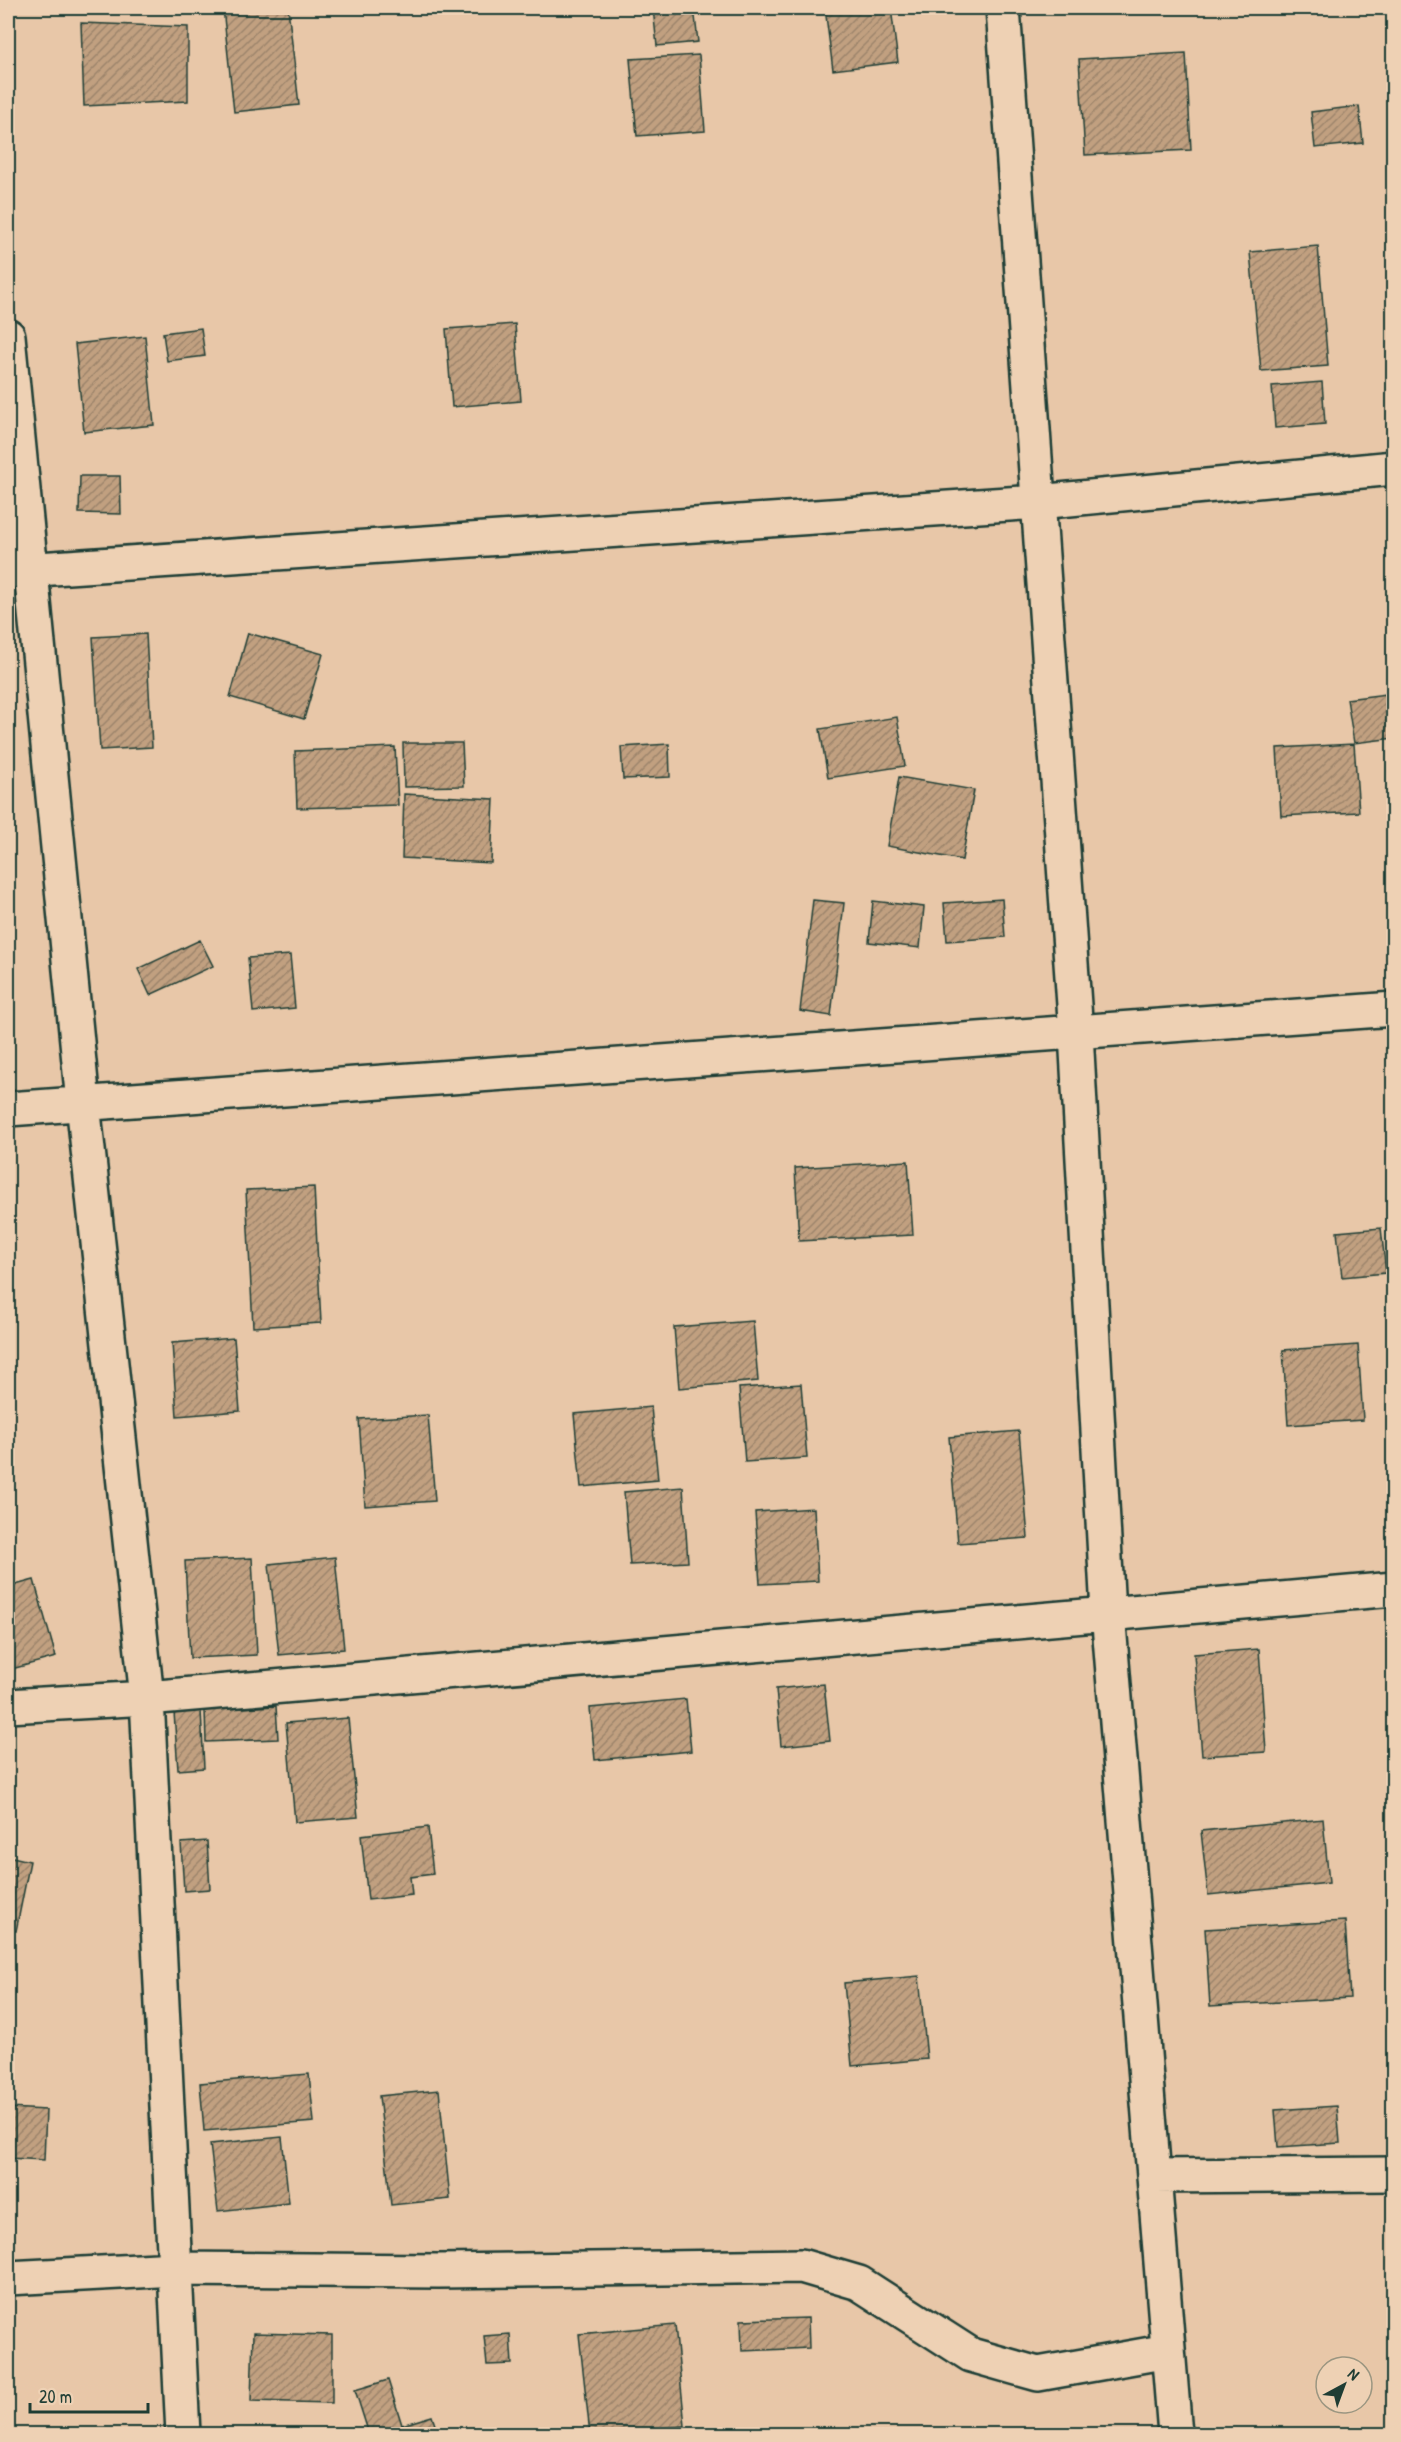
<svg xmlns="http://www.w3.org/2000/svg" width="1401" height="2442" viewBox="0 0 1401 2442" font-family="'Patrick Hand',sans-serif">
<style>
.building{fill:url(#building-hatch);stroke:#1f3d34;stroke-width:1.5}
.lines{fill:none;stroke-linecap:round;stroke-linejoin:round}
.street-casing{stroke:#1f3d34;stroke-width:38}
.street{stroke:#eed1b4;stroke-width:33}
</style>
<defs>
<pattern id="building-hatch" width="6" height="6" patternUnits="userSpaceOnUse" patternTransform="scale(1.5)"><rect width="6" height="6" fill="#c1a080"/><path d="M-1 1l2-2M0 6l6-6M5 7l2-2" fill="none" stroke="#9c846a"/></pattern>
</defs>
<rect width="100%" height="100%" fill="#e8c7a8"/>
<filter id="ink" filterUnits="userSpaceOnUse"><feTurbulence type="fractalNoise" baseFrequency=".0167" numOctaves="2"/><feDisplacementMap in="SourceGraphic" scale="12" xChannelSelector="R" yChannelSelector="G"/><feConvolveMatrix kernelMatrix="1 2 1 2 8 2 1 2 1" color-interpolation-filters="sRGB"/></filter>
<g filter="url(#ink)">
<!-- building -->
<path class="building" d="M223 8H288L299 105 234 112Z
M653 8H694L698 42 657 46Z
M825 8H891L898 62 833 70Z
M81 23 188 27V101L84 106Z
M1186 53 1191 150 1085 155 1079 59Z
M699 55 705 131 637 136 630 59Z
M1359 106 1363 143 1315 148 1311 112Z
M1318 246 1328 366 1261 371 1250 252Z
M515 324 521 401 452 407 446 329Z
M201 328 205 356 167 361 163 333Z
M145 336 154 425 84 432 75 344Z
M1322 382 1325 424 1275 428 1272 386Z
M80 476H120L121 514 79 513Z
M248 633 323 654 304 719 230 697Z
M146 634 152 747 100 750 93 637Z
M1394 693V738L1354 743 1347 699Z
M897 717 905 766 828 778 820 729Z
M403 743H462L464 786 404 787Z
M669 744 670 777 623 779 621 747Z
M1354 744 1359 812 1281 816 1277 748Z
M395 747 398 805 297 808 295 751Z
M899 777 974 790 962 860 887 846Z
M404 794 494 799 491 863 402 858Z
M1002 899 1005 937 947 941 944 903Z
M813 900 844 903 831 1016 800 1011Z
M873 901 924 907 920 948 869 942Z
M200 940 213 966 150 995 138 969Z
M290 955 295 1008 253 1012 248 958Z
M908 1161 913 1235 799 1241 795 1168Z
M314 1187 321 1323 253 1327 246 1190Z
M1381 1228 1386 1273 1342 1277 1337 1232Z
M753 1321 758 1381 679 1388 674 1327Z
M234 1338 240 1411 177 1416 172 1343Z
M1358 1345 1363 1420 1288 1425 1283 1350Z
M801 1384 807 1458 745 1462 739 1388Z
M651 1407 658 1480 581 1487 574 1414Z
M428 1415 435 1501 365 1506 359 1419Z
M1019 1431 1028 1538 958 1543 949 1437Z
M683 1487 688 1562 630 1565 624 1492Z
M814 1508 818 1581 760 1584 755 1512Z
M335 1557 344 1649 279 1655 269 1564Z
M252 1558 257 1655 190 1658 185 1561Z
M34 1580 56 1657 8 1670V1587Z
M1259 1649 1266 1752 1202 1756 1194 1654Z
M824 1684 830 1741 781 1746 776 1689Z
M686 1699 691 1751 595 1760 590 1708Z
M276 1706 278 1739 206 1742 205 1710Z
M201 1711 204 1768 178 1770 174 1712Z
M348 1718 358 1817 295 1822 286 1723Z
M1323 1819 1329 1883 1208 1895 1201 1831Z
M428 1827 433 1874 410 1877 412 1895 368 1900 361 1835Z
M207 1841 210 1889 184 1891 181 1843Z
M8 1856 30 1861 16 1931 8 1929Z
M1345 1921 1350 1998 1210 2006 1205 1929Z
M919 1976 927 2059 852 2066 844 1983Z
M309 2074 314 2122 204 2131 200 2083Z
M439 2090 450 2199 391 2205 379 2096Z
M1337 2106 1340 2143 1278 2147 1275 2110Z
M8 2108 46 2110 44 2160 8 2158Z
M282 2137 289 2203 218 2211 210 2144Z
M808 2318 809 2348 742 2351 741 2320Z
M675 2325 685 2426 590 2434 579 2334Z
M253 2333 332 2335V2403L251 2401Z
M510 2334 512 2364 487 2365 484 2336Z
M388 2380 402 2425 432 2416 438 2434H369L355 2390Z"/>
<g class="lines">
<defs>
<path id="street" d="M1003 8 1076 1033 1108 1612 1175 2434
M8 336 83 1103 147 1698 183 2434
M8 571 1038 502 1394 468
M8 1109 1394 1009
M8 1706 147 1698 1394 1589
M1154 2176 1394 2174
M8 2278 176 2269 439 2271 801 2266 859 2283 971 2355 1038 2374 1168 2351"/>
</defs>
<!-- street casing -->
<use href="#street" class="street-casing"/>
<!-- street -->
<use href="#street" class="street"/>
</g>
</g>
<!-- margin -->
<rect width="1401" height="2442" fill="none" stroke="#eed1b4" stroke-width="30"/>
<rect x="15" y="15" width="1371" height="2412" fill="none" stroke="#1f3d34" stroke-width="2" filter="url(#ink)"/>
<!-- north arrow -->
<g transform="translate(1344 2385) rotate(41)"><circle r="28" fill="#eed1b4" stroke="#9b9681" stroke-width="1.5"/>
<path d="M0-4.5L10 22L0 15L-10 22Z" fill="#1f3d34"/>
<text y="-9" font-size="16" font-weight="bold" text-anchor="middle" fill="#1f3d34">N</text>
</g>
<!-- scale -->
<path d="M30 2403v9h118v-9" fill="none" stroke="#1f3d34" stroke-width="3"/>
<text x="39" y="2403" font-size="18" fill="#1f3d34" stroke="#eed1b4" stroke-width="4.5" paint-order="stroke">20 m</text>
</svg>
